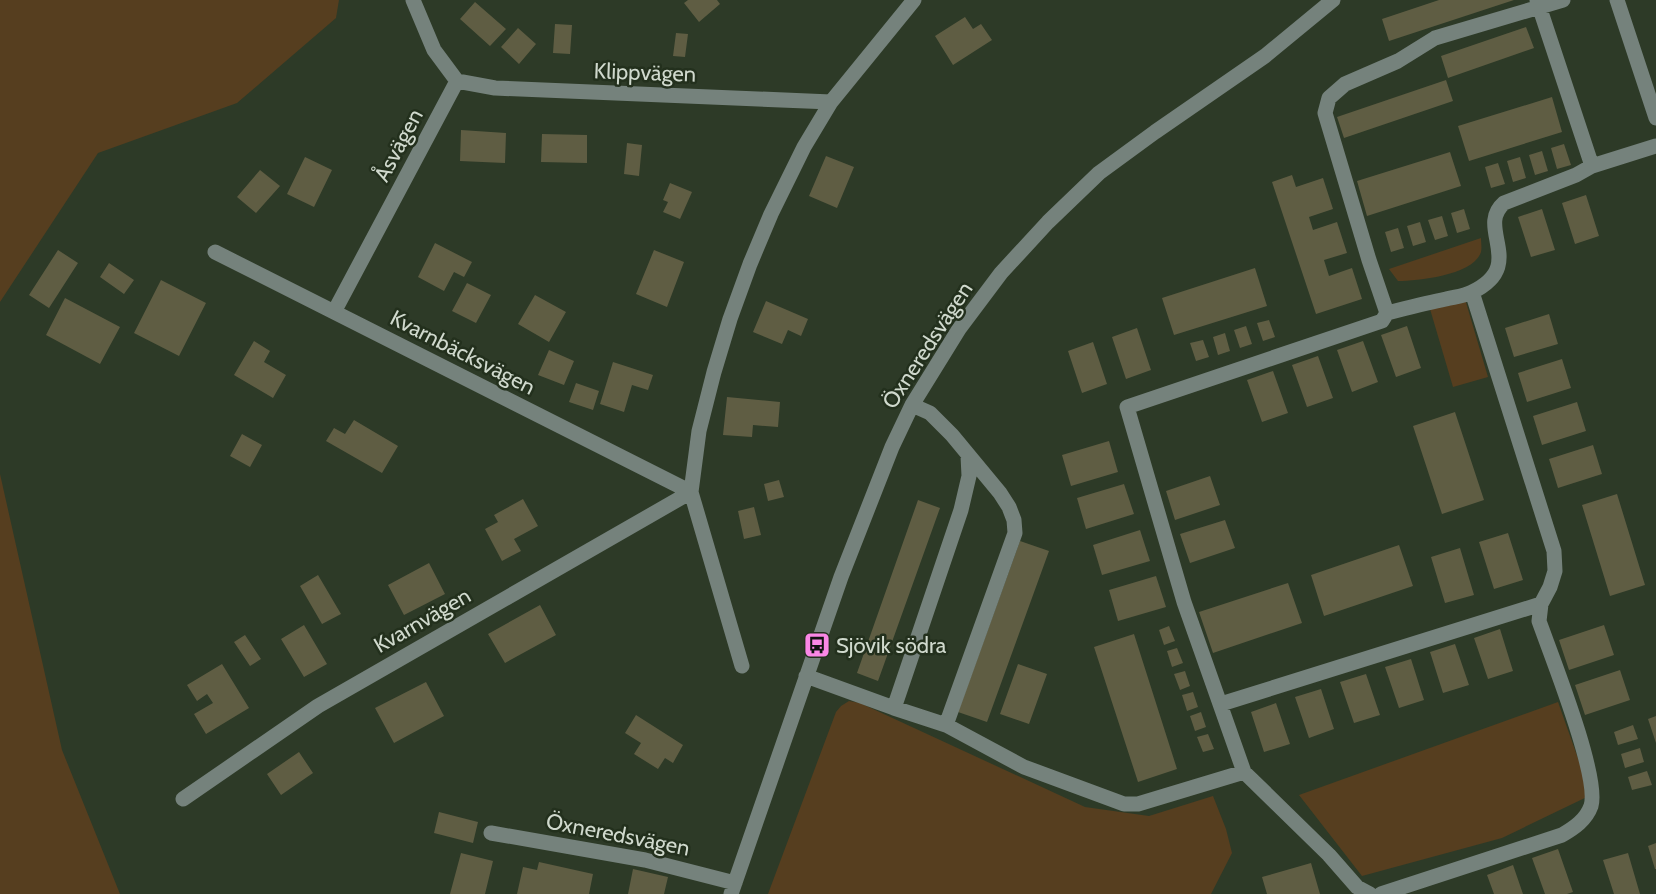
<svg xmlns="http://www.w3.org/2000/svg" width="1656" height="894" viewBox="0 0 1656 894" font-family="Cabin,sans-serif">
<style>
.green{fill:#563e1f}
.building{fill:#5f5d43}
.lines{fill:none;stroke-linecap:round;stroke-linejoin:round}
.minor{stroke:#75827c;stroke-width:15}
.labels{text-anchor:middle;stroke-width:5;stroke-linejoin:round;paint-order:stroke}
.street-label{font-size:22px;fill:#d0d9cd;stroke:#23301d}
.poi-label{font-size:22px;fill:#d0d9cd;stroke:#23301d;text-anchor:start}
</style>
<rect width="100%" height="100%" fill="#2d3a27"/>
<!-- green -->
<path class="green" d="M0 0H339L336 18 237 103 98 153 0 302Z
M1481 238C1481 242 1482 248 1481 252 1474 275 1418 281 1398 281L1389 269Z
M1465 299 1488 377 1453 387 1430 309Z
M0 474 62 750 120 894H0Z
M849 701 860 703 1085 807 1149 816 1213 796 1226 829 1232 853 1211 894H768L836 712 841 706Z
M1558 702 1591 795 1502 838 1362 876 1299 795Z"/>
<!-- building -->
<path class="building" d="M688 0H717L720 4 699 22 684 3Z
M1439 0H1514L1389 41 1382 19Z
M475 2 506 29 490 46 460 19Z
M965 17 973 29 981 24 992 40 953 65 935 36Z
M555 24 572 25 570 54 553 53Z
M1526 27 1534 48 1448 78 1441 56Z
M518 28 536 44 519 64 501 47Z
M676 33 688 34 685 57 673 56Z
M1446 80 1453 101 1344 138 1337 117Z
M1552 97 1562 132 1469 161 1458 126Z
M461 130 506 133 505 163 460 161Z
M542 134 587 135V163L541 162Z
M627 143 642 145 639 176 624 174Z
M1564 144 1571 165 1557 169 1551 148Z
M1542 151 1548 171 1535 175 1529 155Z
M1450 152 1461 186 1367 216 1357 181Z
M826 156 854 167 837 208 809 196Z
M305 157 332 170 314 207 287 194Z
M1520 157 1526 178 1513 182 1507 161Z
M1498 163 1505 184 1491 188 1485 167Z
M260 170 280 186 256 213 237 197Z
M1292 175 1296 187 1323 178 1333 209 1309 217 1313 230 1337 222 1347 253 1324 260 1329 276 1352 268 1362 299 1316 314 1272 182Z
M670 183 692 192 680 219 663 212 668 202 663 200Z
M1586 195 1599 236 1575 244 1562 203Z
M1464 209 1470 229 1457 233 1451 213Z
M1542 209 1555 250 1531 257 1518 217Z
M1442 216 1448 236 1435 240 1428 220Z
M1420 222 1426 242 1413 246 1407 226Z
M1398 228 1404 248 1391 252 1385 232Z
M435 243 472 262 464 277 454 272 444 291 418 277Z
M58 250 78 263 49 308 29 295Z
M654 250 684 262 667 307 636 294Z
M109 263 134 280 124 294 100 277Z
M1255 268 1267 306 1174 335 1162 298Z
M161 280 206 303 179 356 134 333Z
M467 283 491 295 476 323 452 311Z
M535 295 566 312 549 342 518 324Z
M65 298 120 327 100 364 46 335Z
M766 301 808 319 801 336 788 330 782 344 753 332Z
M1549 314 1558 344 1514 357 1505 328Z
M1269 320 1275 337 1263 341 1257 323Z
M1246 326 1252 344 1240 348 1234 330Z
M1407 326 1421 368 1396 377 1381 335Z
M1137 328 1151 370 1126 379 1112 337Z
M1225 333 1230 351 1218 355 1213 337Z
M1203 340 1209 357 1196 361 1190 343Z
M254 341 270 351 264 362 286 375 273 398 234 375Z
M1363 341 1378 382 1352 392 1337 350Z
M1093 342 1107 384 1082 393 1068 351Z
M549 350 574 361 564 385 538 375Z
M1318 356 1333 398 1307 407 1292 365Z
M1562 359 1571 388 1527 402 1518 373Z
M613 362 653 375 648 390 632 385 624 412 600 404Z
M1273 371 1288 413 1262 422 1247 380Z
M576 383 599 391 593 410 569 402Z
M727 397 780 402 778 427 753 425 752 437 723 435Z
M1577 402 1586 431 1542 445 1533 416Z
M1455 412 1484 500 1442 514 1413 426Z
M354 420 398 446 382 473 326 441 334 428 345 434Z
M242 434 262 445 250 467 230 456Z
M1109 441 1118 472 1071 486 1062 455Z
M1593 445 1602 474 1558 488 1549 459Z
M1210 476 1220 505 1175 520 1166 491Z
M779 480 784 497 768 501 764 484Z
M1124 484 1134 514 1086 529 1077 498Z
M1617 494 1645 585 1610 596 1582 505Z
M523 499 538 526 514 539 521 551 502 561 485 529 498 522 494 515Z
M918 500 940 508 878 681 857 673Z
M754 507 761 535 744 539 738 511Z
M1225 520 1235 548 1190 563 1180 534Z
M1140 530 1150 561 1102 575 1093 545Z
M1508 533 1523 580 1494 589 1479 542Z
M1020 541 1049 551 987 722 958 712Z
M1399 545 1413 586 1324 616 1311 575Z
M1460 548 1474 595 1445 603 1431 557Z
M429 563 445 594 404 615 388 585Z
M318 575 341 614 322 624 300 586Z
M1156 576 1166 607 1118 621 1109 590Z
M1288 583 1302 623 1213 653 1199 612Z
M540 605 556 635 505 663 488 634Z
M304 625 327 664 304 677 281 639Z
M1604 625 1614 655 1569 670 1559 640Z
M1169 626 1175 641 1164 645 1159 630Z
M1500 629 1513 671 1488 679 1474 638Z
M1134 634 1177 769 1138 782 1094 647Z
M245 635 261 659 250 666 234 642Z
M1455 644 1469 685 1443 693 1430 652Z
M1177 648 1183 663 1172 667 1167 651Z
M1411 659 1424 700 1399 708 1385 667Z
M222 664 249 708 206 734 194 714 213 703 207 694 197 701 187 685Z
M1018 664 1047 674 1029 724 1000 714Z
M1620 670 1630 700 1585 715 1575 685Z
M1185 671 1190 686 1180 690 1174 674Z
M1366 674 1380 715 1354 723 1340 682Z
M426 682 444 716 394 743 375 708Z
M1321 689 1334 729 1309 738 1295 697Z
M1193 692 1198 707 1187 711 1182 695Z
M1276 703 1290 744 1264 752 1251 712Z
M1201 712 1206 727 1195 731 1190 716Z
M636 715 683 745 673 763 665 758 658 769 634 754 641 743 625 733Z
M1656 716V743L1648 719Z
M1633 725 1638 739 1618 745 1614 732Z
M1208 734 1214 749 1203 752 1197 737Z
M1640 748 1644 762 1625 768 1621 754Z
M299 752 313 773 281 795 267 774Z
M1647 771 1652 785 1632 790 1628 777Z
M439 812 478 822 473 843 434 833Z
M1656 843V869H1655L1648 846Z
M1558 849 1573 892 1567 894H1545L1532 858Z
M461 853 493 861 485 894H450Z
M1628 853 1640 894H1614L1603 860Z
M539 862 593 874 589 894H517L523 867 537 870Z
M1311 863 1320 894H1267L1262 877Z
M1513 865 1523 894H1494L1487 875Z
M633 869 668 877 664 894H628Z"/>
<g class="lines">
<!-- minor -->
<path class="minor" d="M413 0 434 50 457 81
M1537 0 1592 166 1656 146
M1617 0 1656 118
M457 81 495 88 831 102
M215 252 691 492
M334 312 457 81
M1387 313 1369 260 1325 113 1329 98 1345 84 1398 61 1435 38 1563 0
M912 405 930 413 952 435 1000 493 1009 507 1014 520 1015 533 946 725
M742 666 691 492 699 431 714 372 730 319 750 264 771 214 804 147 831 102 914 0
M806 676 894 708 961 510 969 476 968 456
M1221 704 1541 604
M894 708 946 725 1024 767 1124 804H1138L1244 772 1329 855 1357 887 1370 894
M1244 772 1184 602 1127 407 1382 321 1387 313C1407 308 1426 303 1446 299 1454 297 1465 296 1472 292 1528 265 1475 228 1504 203L1576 175 1592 166
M183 799 318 706 691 492
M491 833 645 860 735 883
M731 894 841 577 892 447 912 405 959 329 1001 273 1048 222 1099 173 1155 132 1265 56 1333 0
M1381 894 1562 835C1574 828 1586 820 1591 806 1600 777 1551 655 1539 621L1541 604 1550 587 1555 571 1554 551 1472 292"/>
</g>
<!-- icons -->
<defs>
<symbol id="bus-square" viewBox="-11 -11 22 22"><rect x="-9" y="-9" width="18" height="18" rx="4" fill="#fb87e6" stroke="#23301d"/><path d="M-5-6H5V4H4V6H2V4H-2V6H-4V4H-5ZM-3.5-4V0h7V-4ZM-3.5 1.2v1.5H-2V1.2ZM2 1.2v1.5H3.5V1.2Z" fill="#111"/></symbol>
</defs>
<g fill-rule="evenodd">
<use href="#bus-square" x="802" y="630" width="30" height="30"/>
</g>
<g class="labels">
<!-- street labels -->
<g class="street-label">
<text transform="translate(645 72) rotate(2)" y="8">Klippvägen</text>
<text transform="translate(398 145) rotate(-62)" y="8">Åsvägen</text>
<text transform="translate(927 345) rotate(-57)" y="8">Öxneredsvägen</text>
<text transform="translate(463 352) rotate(27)" y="8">Kvarnbäcksvägen</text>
<text transform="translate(422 620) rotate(-30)" y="8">Kvarnvägen</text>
<text transform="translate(618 834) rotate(11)" y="8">Öxneredsvägen</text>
</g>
<!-- poi labels -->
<g class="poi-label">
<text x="836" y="653">Sjövik södra</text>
</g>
</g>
</svg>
